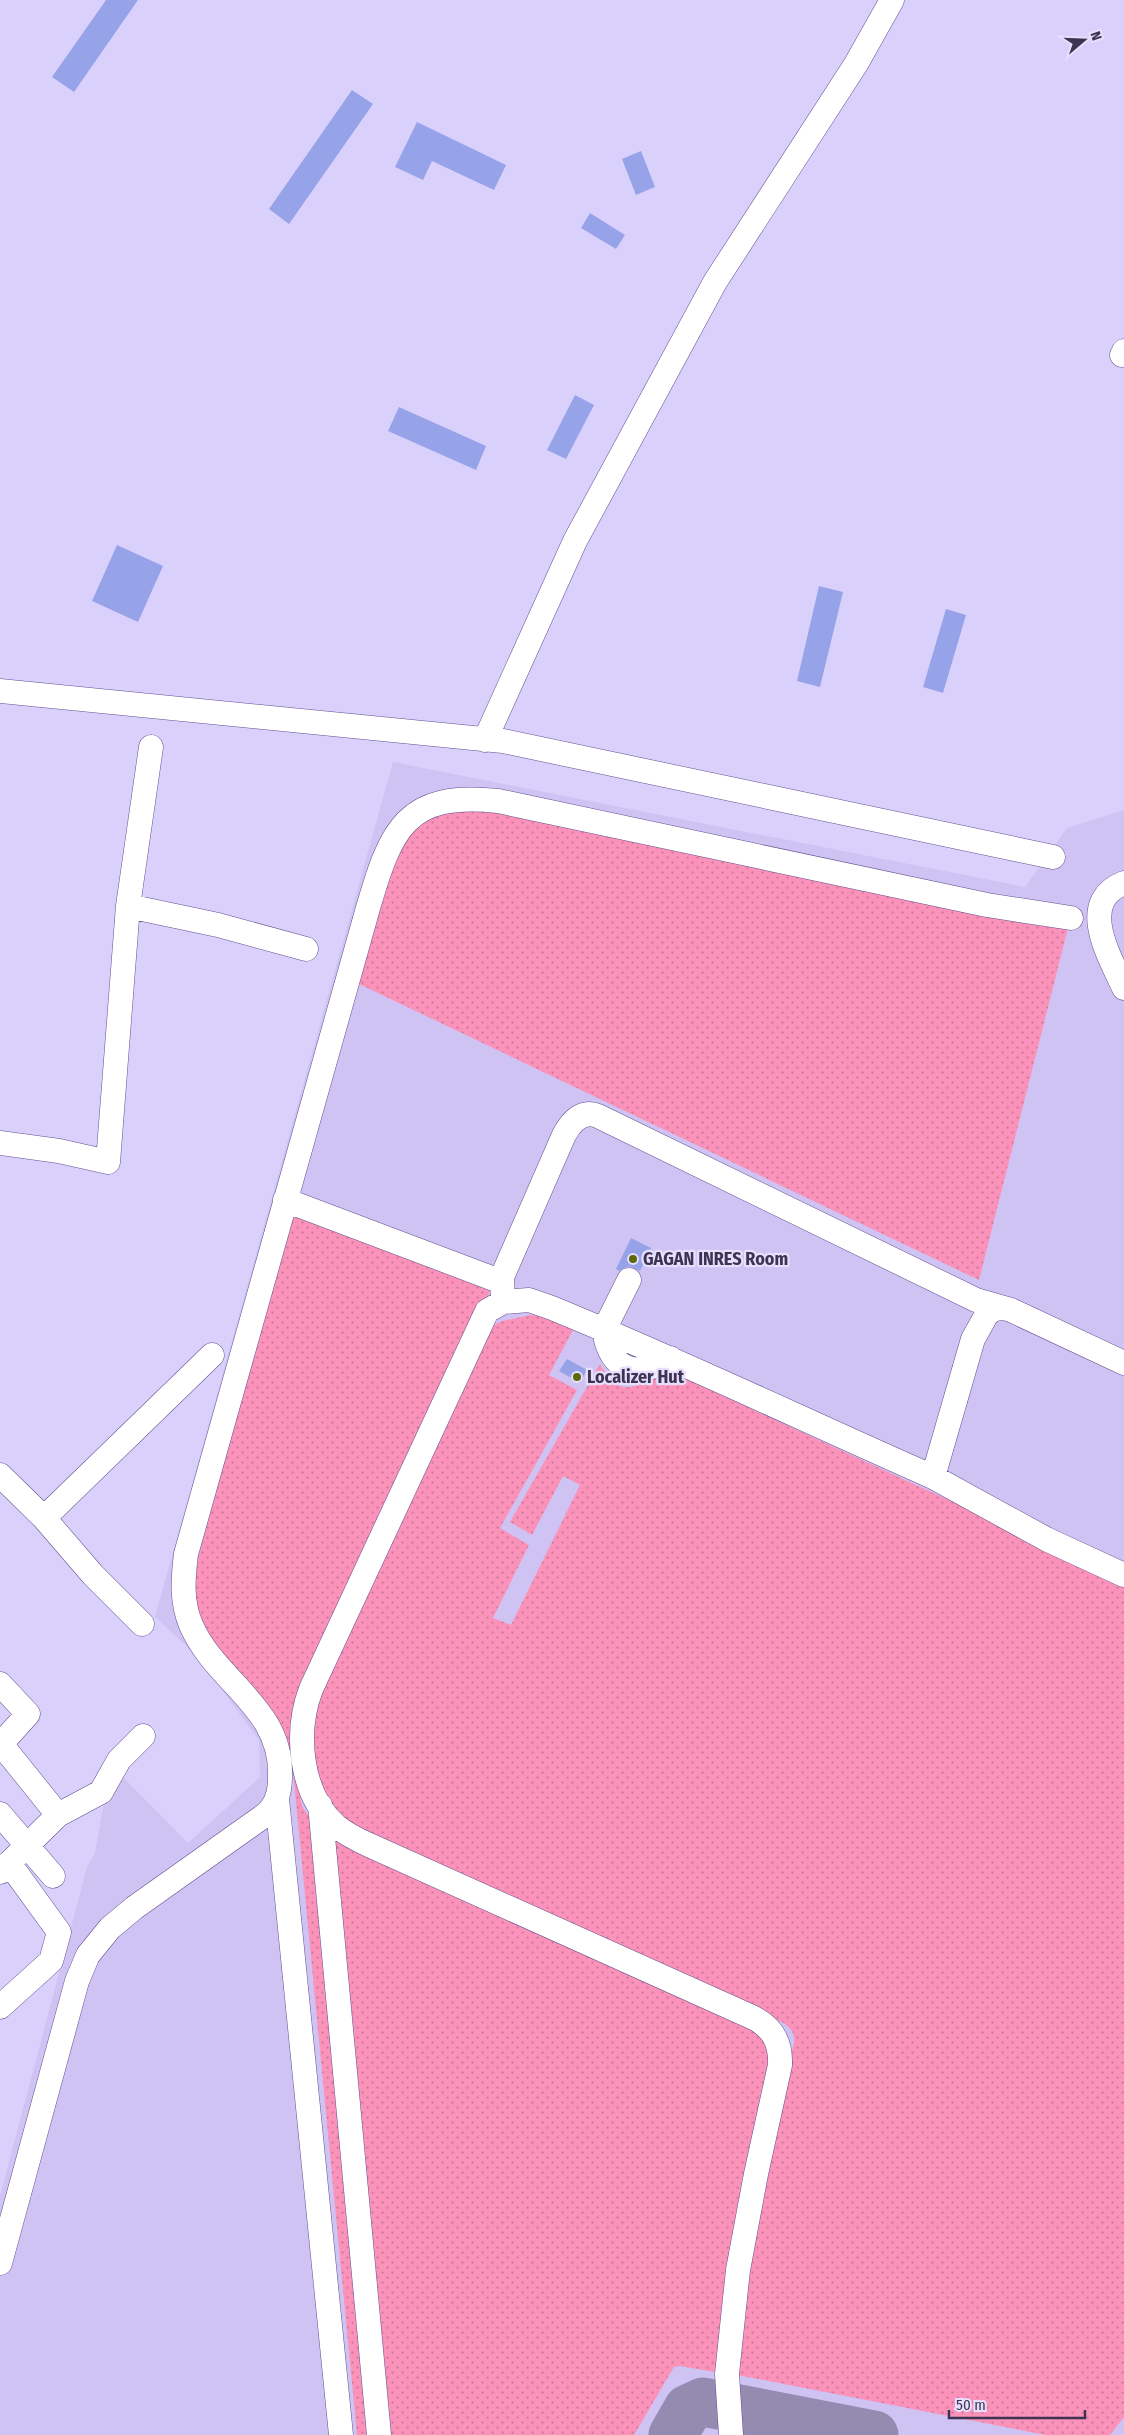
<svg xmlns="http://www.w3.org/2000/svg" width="1124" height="2435" viewBox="0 0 1124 2435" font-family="'Fira Sans Condensed',sans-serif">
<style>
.built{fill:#cfc3f3}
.grass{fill:url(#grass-dots)}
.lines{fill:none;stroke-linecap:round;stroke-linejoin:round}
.taxiway{stroke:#948bb0;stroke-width:49}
.building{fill:#97a3e9}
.minor-casing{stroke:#624f8e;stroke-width:25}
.minor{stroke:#fff;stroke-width:24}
.poi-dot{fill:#5e670a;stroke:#e6dffd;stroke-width:2}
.labels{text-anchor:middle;stroke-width:4.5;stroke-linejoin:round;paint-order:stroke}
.poi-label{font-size:18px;font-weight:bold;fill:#3c3451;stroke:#e6dffd;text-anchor:start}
</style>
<defs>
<pattern id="grass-dots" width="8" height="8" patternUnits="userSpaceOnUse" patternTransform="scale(1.25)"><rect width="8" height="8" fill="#fb92ba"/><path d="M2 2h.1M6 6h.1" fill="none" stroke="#cc789a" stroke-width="1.8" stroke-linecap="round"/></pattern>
</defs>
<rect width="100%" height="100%" fill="#dad0fc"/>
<!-- built -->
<path class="built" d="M393 762 1025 887 1067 828 1124 810V2435H0V2196L87 1867 95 1853 107 1784 122 1776 188 1843 260 1777 259 1740 197 1656 155 1617Z"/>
<!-- grass -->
<path class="grass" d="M458 809 482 810 1069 924 979 1280 359 984C371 943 387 860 414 830 426 817 442 813 458 809Z
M293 1212 490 1291 301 1694 296 1757 301 1802 303 1808 313 1822 373 2435H357L292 1760H288L224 1655 205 1629 195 1611 192 1580Z
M531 1315 545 1317 574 1328 549 1375 577 1390 500 1528 529 1545 493 1618 511 1625 580 1485 563 1476 532 1535 510 1522 600 1364C627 1412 642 1370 676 1374L1124 1581V2417L1110 2435H1046L732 2374 735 2335 788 2058C804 2032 787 2021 762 2015L353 1829 322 1796 308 1721 489 1328 502 1321Z
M331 1835 740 2016 775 2051 721 2373 680 2366 674 2367 634 2435H386Z"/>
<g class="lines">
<!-- taxiway -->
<path class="taxiway" d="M673 2435 688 2409 703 2402 874 2435"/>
</g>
<!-- building -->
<path class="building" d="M106 0H138L74 92 52 77Z
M352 90 373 104 289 224 269 209Z
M417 122 506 165 494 190 432 161 423 180 395 167Z
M641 151 655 187 636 195 622 159Z
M590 213 625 235 616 249 581 228Z
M575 395 594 405 566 459 547 450Z
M399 407 486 446 476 470 388 431Z
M117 545 163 566 138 622 92 601Z
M819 586 843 592 820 687 797 681Z
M946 609 966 615 943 693 923 687Z
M631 1238 651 1248 640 1271 629 1266 619 1271 616 1269Z
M567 1359 587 1370 580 1383 559 1371Z"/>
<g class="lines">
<defs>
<path id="minor" d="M1122 355 1124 351
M0 691 503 741 1053 857
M485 740 575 541 715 282 856 64 892 0
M1124 883C1076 902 1110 957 1124 988
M128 906 218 925 306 949
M0 1143 59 1151 108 1162 128 906 151 747
M285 1200 502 1282
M629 1280 604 1330C610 1370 636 1380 670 1358
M503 1302 529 1300 552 1308C681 1361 806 1421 933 1477
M1003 1308 994 1309 987 1314 973 1339 933 1477 1046 1539 1124 1575
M0 1475 44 1518
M142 1624 93 1575 44 1518 212 1355
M0 1684 28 1714 0 1745
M1 1744 58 1815
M277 1799 341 2435
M320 1805 379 2435
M0 1814 53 1876
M0 1872 58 1815 101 1792 119 1760 143 1736
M0 2007 51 1961 59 1932 9 1863
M0 2263 77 1981 88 1955 110 1928 134 1908 265 1815C277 1805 280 1792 280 1777 283 1707 216 1683 191 1625 181 1601 183 1579 186 1554L368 908C391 829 406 791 498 801L987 905 1071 918
M731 2435 727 2374 738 2270 756 2174 780 2065C781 2043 773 2028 754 2018L369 1845C358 1840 346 1834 336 1826 299 1793 295 1731 311 1689L487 1311 503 1302 502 1277 564 1135C571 1122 582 1109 598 1116L976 1300 1011 1310 1124 1363"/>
</defs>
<!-- minor casing -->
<use href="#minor" class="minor-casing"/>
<!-- minor -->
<use href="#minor" class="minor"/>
</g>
<!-- markers -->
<g class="poi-dot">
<circle cx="633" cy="1259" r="5"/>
<circle cx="577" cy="1377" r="5"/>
</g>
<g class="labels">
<!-- poi labels -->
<g class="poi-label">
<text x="643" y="1265">GAGAN INRES Room</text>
<text x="587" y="1383">Localizer Hut</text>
</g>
</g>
<!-- north arrow -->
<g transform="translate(1084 40) rotate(71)" stroke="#e6dffd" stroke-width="4" paint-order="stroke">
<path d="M0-4L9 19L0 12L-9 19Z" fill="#3c3451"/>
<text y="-8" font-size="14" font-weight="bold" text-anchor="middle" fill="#3c3451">N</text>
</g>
<!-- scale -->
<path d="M949 2410v8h136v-8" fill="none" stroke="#3c3451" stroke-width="2.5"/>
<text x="956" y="2410" font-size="15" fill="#3c3451" stroke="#e6dffd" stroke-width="4" paint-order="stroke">50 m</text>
</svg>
